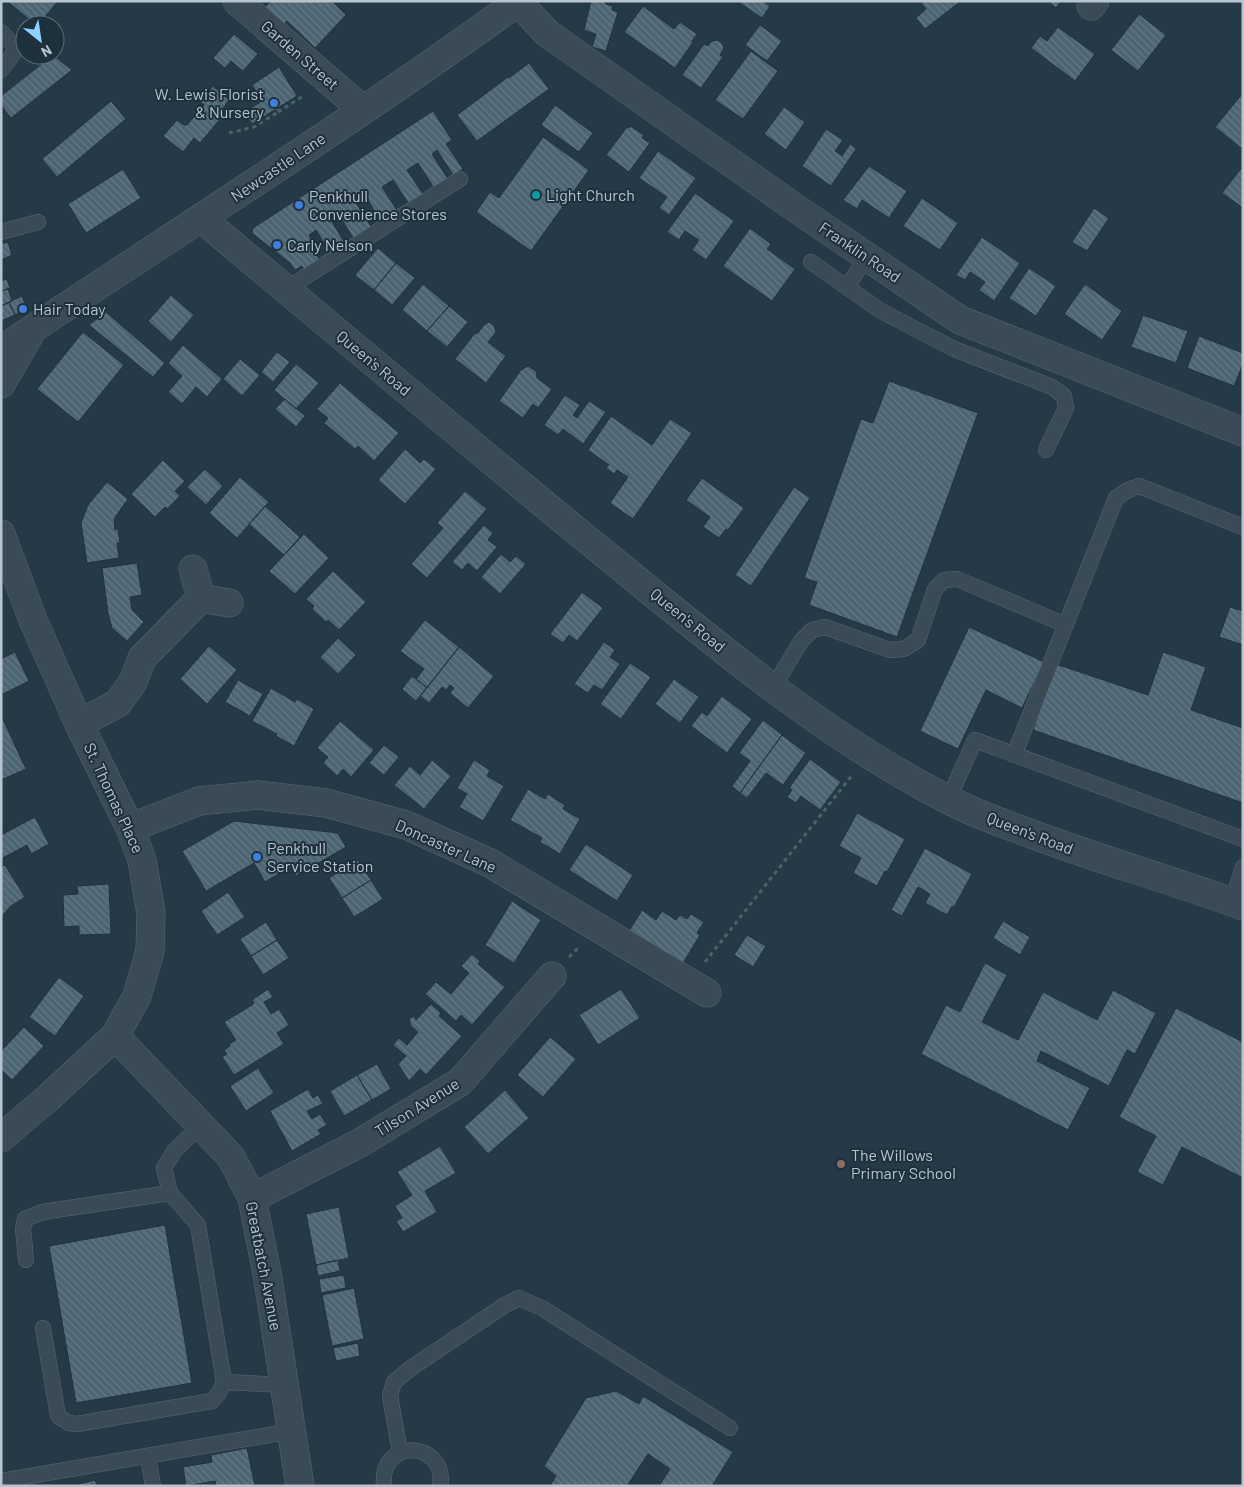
<svg xmlns="http://www.w3.org/2000/svg" width="1244" height="1487" viewBox="0 0 1244 1487" font-family="Barlow,sans-serif">
<style>
.building{fill:url(#building-back-hatch);stroke:#20323d}
.lines{fill:none;stroke-linecap:round;stroke-linejoin:round}
.service-casing{stroke:#586873;stroke-width:16}
.minor-casing{stroke:#586873;stroke-width:29}
.tertiary-casing{stroke:#586873;stroke-width:29}
.path{stroke:#476562;stroke-width:3;stroke-dasharray:4 4;stroke-linecap:butt}
.service{stroke:#3a4b56;stroke-width:15}
.minor{stroke:#3a4b56;stroke-width:28}
.tertiary{stroke:#3a4b56;stroke-width:28}
.shop-dot{fill:#3f7fe0;stroke:#1e303b;stroke-width:2}
.culture-dot{fill:#0f9aa8;stroke:#1e303b;stroke-width:2}
.education-dot{fill:#8d6e63;stroke:#1e303b;stroke-width:2}
.labels{text-anchor:middle;stroke-width:4;stroke-linejoin:round;paint-order:stroke}
.street-label{font-size:16px;fill:#b7c5cf;stroke:#1e303b}
.poi-label{font-size:16px;fill:#b7c5cf;stroke:#1e303b;text-anchor:start}
</style>
<defs>
<pattern id="building-back-hatch" width="6" height="6" patternUnits="userSpaceOnUse" patternTransform="scale(1.25)"><rect width="6" height="6" fill="#4d6472"/><path d="M-1 5l2 2M0 0l6 6M5-1l2 2" fill="none" stroke="#647985"/></pattern>
</defs>
<rect width="100%" height="100%" fill="#253a46"/>
<!-- building -->
<path class="building" d="M7 1H58L38 25H36Z
M271 1H332L346 15 315 48 287 21 281 27 263 9Z
M591 1H604L606 4 613 6 612 10 618 12 606 51 592 47 596 34 584 30Z
M737 1H763L770 6 762 18Z
M920 1H961L925 29 916 18 926 9Z
M1048 1H1061L1056 8Z
M643 6 674 29 680 22 697 34 692 41 693 42 675 68 624 32Z
M1139 14 1166 35 1138 71 1111 50Z
M760 25 782 41 767 61 745 45Z
M1058 27 1095 54 1075 81 1031 48 1040 36 1047 41Z
M234 34 258 54 243 71 231 61 225 68 213 58Z
M717 40 722 43 724 48 720 55 723 57 701 88 682 75 704 44 708 46 712 41Z
M751 51 778 71 743 119 715 100Z
M53 55 72 70 11 118 1 105V96Z
M529 63 549 89 477 141 457 115 508 77 509 78Z
M279 67 297 96 252 124 244 112 262 101 252 85Z
M213 86 229 100 223 108 227 111 200 143 194 138 183 152 163 136 177 120 184 125H187L204 105 200 102Z
M1243 93V146L1241 148 1215 127Z
M111 101 126 119 57 177 42 159Z
M555 105 593 133 579 152 541 125Z
M784 107 805 122 786 150 764 134Z
M433 111 452 140 446 144 463 169 453 175 437 150 432 154 448 179 434 188 418 163 407 170 423 194 409 204 393 180 382 187 398 212 382 223 366 197 356 203 372 228 354 239 339 215 331 220 346 245 331 254 316 230 309 235 316 247 313 249 321 262 306 272 302 266 295 270 290 263 252 233 253 228Z
M630 126 644 135 642 138 650 143 629 172 606 155 627 127 629 128Z
M826 129 843 140 835 151 842 156 850 144 856 149 831 186 802 166Z
M543 137 589 170 531 251 476 212 490 192 499 198Z
M658 151 696 178 669 215 659 208 667 197 639 178Z
M869 166 907 191 889 218 862 200 857 209 843 200Z
M1243 166V208L1222 193Z
M123 169 141 198 86 233 68 204Z
M695 193 734 221 706 260 692 250 699 240 685 231 679 240 667 232Z
M922 198 958 223 940 250 903 226Z
M1094 208 1109 218 1087 251 1072 242Z
M750 228 771 244 767 249 795 269 772 301 723 266Z
M982 237 1020 263 994 301 979 290 985 282 970 272 965 280 956 275Z
M8 242 12 255 1 260V244Z
M378 248 396 263 374 290 355 275Z
M396 263 415 278 392 305 374 290Z
M1029 268 1056 286 1036 316 1009 298Z
M7 279 10 288 1 291V281Z
M423 284 449 306 427 331 402 310Z
M1085 284 1122 311 1102 340 1064 314Z
M8 289 12 301 1 306V291Z
M171 295 194 315 171 342 148 321Z
M22 296 27 309 15 315 9 302Z
M9 302 15 315 1 321V306Z
M449 306 468 322 447 347 427 331Z
M106 312 165 363 153 377 89 325Z
M1143 315 1188 331 1176 363 1131 347Z
M489 322 494 326 496 332 488 342 506 356 486 383 455 359 475 333 477 334 484 325Z
M83 332 124 365 78 422 37 389Z
M1199 336 1243 353V364L1234 386 1187 368Z
M183 345 222 379 207 397 196 387 182 404 168 392 182 376 168 363Z
M277 352 290 362 273 382 261 372Z
M240 359 260 375 242 396 223 379Z
M296 364 319 383 296 409 274 390Z
M528 366 536 371 537 378 552 389 538 408 533 404 523 418 499 401 521 370Z
M889 381 978 413 897 637 809 605 817 582 804 578 861 419 873 423Z
M340 383 399 433 374 461 358 446 355 449 324 423 328 418 317 409Z
M565 395 580 405 573 415 577 418 589 401 606 412 583 444 563 429 558 435 544 425Z
M285 399 305 416 296 427 275 409Z
M611 416 652 445 670 419 692 433 633 519 610 503 628 477 617 470 614 474 606 468 609 465 588 450Z
M405 449 420 463 424 459 436 469 405 504 378 480Z
M163 460 185 481 175 491 180 496 167 509 165 507 155 517 131 494Z
M205 469 223 486 206 505 187 487Z
M240 477 269 502 237 538 209 513Z
M702 478 744 508 728 530 726 529 719 538 703 527 710 517 686 500Z
M107 482 128 499 114 519 115 530 118 529 120 543H117L119 558 87 563 81 523 88 505Z
M794 487 810 498 751 586 735 575Z
M465 491 487 509 427 578 411 564 443 528 437 523Z
M265 506 300 537 284 555 249 524Z
M484 525 493 533 488 540 497 547 477 571 468 563 462 570 452 562Z
M304 534 329 558 295 594 269 571Z
M501 554 510 562 516 556 526 564 500 594 481 577Z
M137 563 142 595 130 597 132 610 144 622 127 641 112 628 108 613 102 568Z
M333 571 366 602 339 630 328 620 326 622 312 609 314 606 306 599Z
M582 592 603 608 577 641 569 635 563 643 550 634Z
M1230 607 1243 611V645L1219 637Z
M425 620 459 647 427 688 416 679 424 669 400 651Z
M969 627 1044 662 1022 708 986 690 958 749 920 731Z
M338 638 356 655 338 674 320 657Z
M604 642 615 650 610 657 620 664 602 690 594 685 588 693 574 684Z
M209 646 237 670 207 704 180 679Z
M459 647 494 676 468 708 450 693 454 688 450 685 446 690 442 687 429 703 420 696Z
M15 652 29 681 3 694 1 691V659Z
M1163 652 1206 667 1191 710 1243 728V803L1033 730 1056 664 1148 695Z
M630 663 651 677 621 719 600 704Z
M412 676 427 688 416 701 402 689Z
M674 679 699 697 680 723 655 704Z
M238 680 263 694 250 716 225 702Z
M271 688 295 702 297 699 314 709 294 746 276 736 277 734 252 721Z
M722 696 752 719 727 753 691 726 702 712 707 716Z
M1 715 26 769 1 780Z
M763 720 782 735 740 793 732 786 750 761 739 753Z
M340 721 374 750 351 777 343 769 337 776 323 763 328 757 317 748Z
M782 735 806 753 783 785 766 773 747 798 740 793Z
M384 745 399 757 384 775 369 763Z
M810 759 841 782 820 810 801 796 796 803 787 797 792 790 789 788Z
M432 760 451 776 424 809 394 785 410 766 420 775Z
M474 760 490 770 487 776 504 786 483 821 459 807 467 794 457 788Z
M528 789 545 799 548 794 565 805 563 809 580 819 560 854 540 842 542 838 510 820Z
M857 813 905 839 887 872 885 871 877 886 853 873 861 858 839 846Z
M35 817 49 844 31 854 27 845 1 859V835Z
M234 821 338 833 346 847 296 876 290 867 265 882 254 863 206 891 182 851Z
M586 844 633 875 617 901 569 870Z
M925 848 972 874 954 907 952 906 947 915 925 903 930 894 918 887 902 916 891 910Z
M358 860 371 880 342 898 329 878Z
M5 865 25 897 11 906 1 917V867Z
M371 880 383 899 354 917 342 898Z
M109 884 111 934 79 935V926L64 927 63 895 78 894 77 886Z
M228 892 245 917 217 935 201 911Z
M512 901 541 920 514 963 485 945Z
M642 910 656 920 662 911 676 920 680 915 687 919 691 914 704 922 697 933 700 935 680 968 626 936Z
M1003 921 1030 937 1020 955 993 938Z
M266 922 277 940 251 956 240 939Z
M747 935 766 946 753 967 734 955Z
M277 940 289 958 263 975 251 956Z
M472 954 480 961 478 964 505 987 472 1025 461 1015 456 1021 425 994 436 982 451 994 469 973 461 966Z
M985 963 1007 975 982 1022 1018 1040 1043 992 1097 1020 1113 990 1156 1013 1135 1054 1127 1050 1109 1086 1041 1051 1037 1061 1090 1088 1068 1130 921 1054 946 1005 960 1012Z
M59 977 84 996 55 1036 29 1017Z
M268 989 273 997 264 1002 271 1014 279 1009 289 1025 277 1033 284 1044 234 1075 222 1057 227 1054 224 1050 230 1046 229 1044 236 1040 224 1022 252 1005 254 1003 252 1000Z
M621 989 640 1018 598 1045 579 1015Z
M431 1004 441 1013 439 1016 462 1036 426 1075 420 1069 409 1081 398 1064 406 1056 393 1045 399 1038 407 1045 418 1032 411 1026 409 1019 414 1016 416 1020Z
M1176 1008 1243 1042V1178L1182 1147 1163 1185 1137 1172 1156 1136 1119 1117Z
M24 1027 44 1046 12 1080 1 1070V1051Z
M550 1037 576 1059 543 1097 517 1075Z
M377 1064 391 1089 372 1100 357 1075Z
M258 1068 274 1093 246 1111 230 1086Z
M357 1075 372 1100 344 1116 330 1091Z
M308 1089 313 1098 318 1095 323 1104 307 1111 312 1119 320 1114 327 1125 318 1130 321 1134 292 1151 270 1111Z
M505 1090 529 1118 488 1154 464 1127Z
M440 1146 456 1173 425 1191 437 1212 403 1232 396 1221 402 1218 395 1206 412 1195 397 1172Z
M339 1207 349 1258 316 1265 306 1214Z
M165 1225 192 1383 76 1403 49 1246Z
M338 1260 340 1271 318 1276 316 1265Z
M344 1275 346 1288 321 1293 319 1279Z
M354 1288 364 1339 332 1346 322 1295Z
M358 1343 360 1356 336 1361 333 1348Z
M616 1391 639 1404 643 1396 733 1452 712 1486H659L670 1469 648 1454 627 1486H550L556 1476 544 1466 586 1398Z
M247 1448 255 1486H216L215 1481 186 1486 183 1467 212 1462 211 1455Z
M95 1480 97 1486H71Z"/>
<g class="lines">
<defs>
<path id="service" d="M1 32 17 49 1 70
M1 232 38 222
M811 262 881 311 954 349 1052 387 1064 396 1066 408 1046 450
M847 287 867 256
M286 289 460 179
M773 688 801 641 812 630 825 627 890 650 904 649 918 640 935 589 944 580 957 579 1066 625
M1014 755 1116 498 1128 490 1139 486 1243 527
M948 800 975 740 1243 839
M1232 902 1243 867
M201 1125 175 1150 164 1168 170 1193 198 1225 224 1382 285 1385
M26 1260 23 1229 25 1219 42 1212 170 1193
M43 1328 58 1416 69 1423 77 1424 212 1401 219 1393 224 1382
M400 1452 390 1396 394 1382 411 1368 505 1305 519 1298 542 1308 730 1428
M148 1457 153 1486
M1 1481 292 1431
M384 1486C379 1436 448 1441 440 1486"/>
<path id="minor" d="M237 1 363 110
M518 2 547 33 794 207 960 320 1243 432
M1091 6 1095 1
M193 569 201 598 229 603
M79 724 118 703 133 682 142 658 201 598
M130 828 199 801 258 795 326 803 406 825 490 863 707 993
M115 1036 231 1157 252 1198 267 1273 300 1486
M252 1198 358 1144 460 1082 552 976"/>
<path id="tertiary" d="M202 219C339 334 477 450 616 563 720 648 825 736 945 798 969 811 996 821 1021 830 1094 858 1169 879 1243 906
M1 350C174 234 350 124 519 1
M1 384 30 334
M1 534 33 620 79 724 130 828 142 860 151 913 150 951 137 996 115 1036 49 1097 1 1138"/>
</defs>
<!-- service casing -->
<use href="#service" class="service-casing"/>
<!-- minor casing -->
<use href="#minor" class="minor-casing"/>
<!-- tertiary casing -->
<use href="#tertiary" class="tertiary-casing"/>
<!-- path -->
<path class="path" d="M278 112 305 95
M229 133 254 127 278 112 277 109
M569 957 579 947
M705 962 853 774"/>
<!-- service -->
<use href="#service" class="service"/>
<!-- minor -->
<use href="#minor" class="minor"/>
<!-- tertiary -->
<use href="#tertiary" class="tertiary"/>
</g>
<!-- markers -->
<g class="shop-dot">
<circle cx="274" cy="103" r="5"/>
<circle cx="299" cy="205" r="5"/>
<circle cx="277" cy="245" r="5"/>
<circle cx="23" cy="309" r="5"/>
<circle cx="257" cy="857" r="5"/>
</g>
<circle class="culture-dot" cx="536" cy="195" r="5"/>
<circle class="education-dot" cx="841" cy="1164" r="5"/>
<g class="labels">
<!-- street labels -->
<g class="street-label">
<text transform="translate(300 55) rotate(41)" y="6">Garden Street</text>
<text transform="translate(278 167) rotate(-34)" y="6">Newcastle Lane</text>
<text transform="translate(860 252) rotate(34)" y="6">Franklin Road</text>
<text transform="translate(374 363) rotate(40)" y="6">Queen's Road</text>
<text transform="translate(688 620) rotate(39)" y="6">Queen's Road</text>
<text transform="translate(114 798) rotate(65)" y="6">St. Thomas Place</text>
<text transform="translate(1030 833) rotate(21)" y="6">Queen's Road</text>
<text transform="translate(446 846) rotate(24)" y="6">Doncaster Lane</text>
<text transform="translate(417 1107) rotate(-32)" y="6">Tilson Avenue</text>
<text transform="translate(264 1266) rotate(79)" y="6">Greatbatch Avenue</text>
</g>
<!-- poi labels -->
<g class="poi-label">
<text x="264" y="100" text-anchor="end">W. Lewis Florist<tspan x="264" dy="18">&amp; Nursery</tspan></text>
<text x="546" y="201">Light Church</text>
<text x="309" y="202">Penkhull<tspan x="309" dy="18">Convenience Stores</tspan></text>
<text x="287" y="251">Carly Nelson</text>
<text x="33" y="315">Hair Today</text>
<text x="267" y="854">Penkhull<tspan x="267" dy="18">Service Station</tspan></text>
<text x="851" y="1161">The Willows<tspan x="851" dy="18">Primary School</tspan></text>
</g>
</g>
<!-- border -->
<rect width="1244" height="1487" fill="none" stroke="#b7c5cf" stroke-width="5"/>
<!-- north arrow -->
<g transform="translate(40 40) rotate(150)"><circle r="24" fill="#1e303b" stroke="#5b6c76"/>
<path d="M0-4L9 19L0 12L-9 19Z" fill="#8cd1ff"/>
<text y="-8" font-size="14" font-weight="bold" text-anchor="middle" fill="#b7c5cf">N</text>
</g>
</svg>
